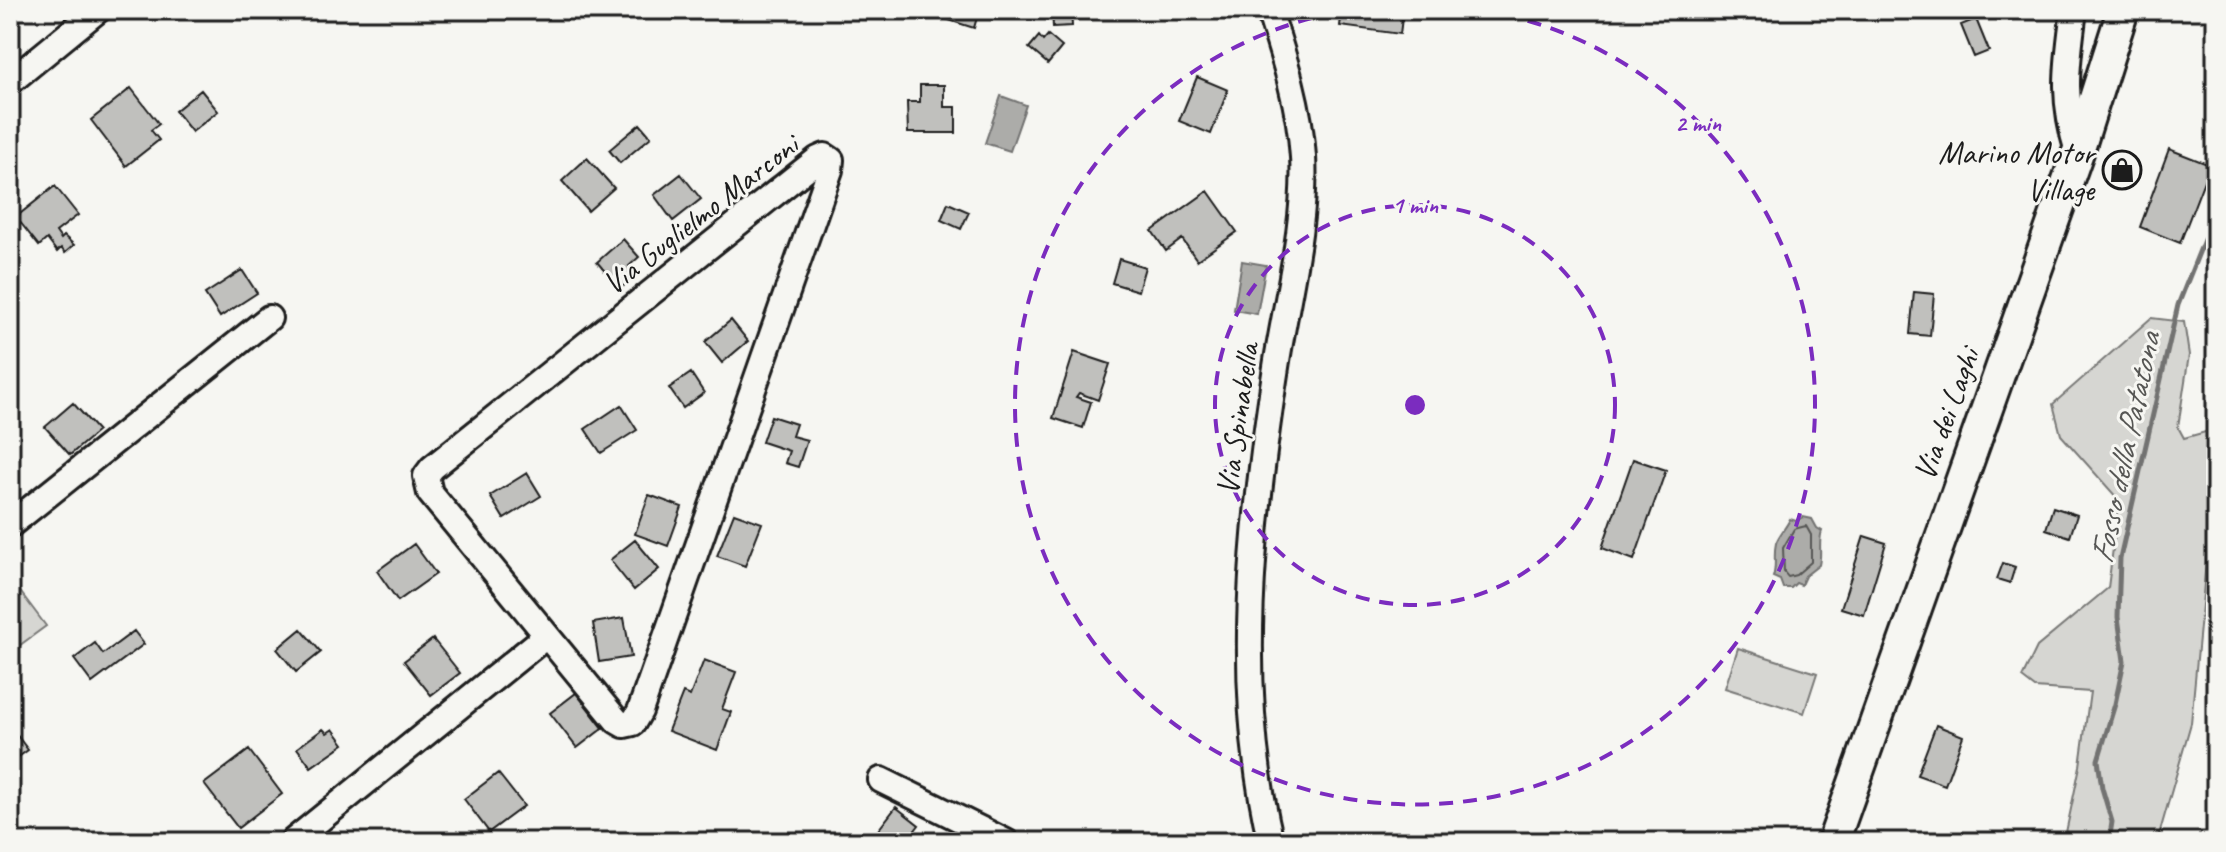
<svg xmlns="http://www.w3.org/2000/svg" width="2226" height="852" viewBox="0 0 2226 852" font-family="Caveat,sans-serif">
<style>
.green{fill:#d6d6d2;stroke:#797977;stroke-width:2}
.water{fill:#acaca9;stroke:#727271;stroke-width:2}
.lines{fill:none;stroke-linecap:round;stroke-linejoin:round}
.shore{stroke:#565654;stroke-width:2}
.stream{stroke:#727271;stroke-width:5}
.building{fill:#c0c0bd;stroke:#1c1c1c;stroke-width:2}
.minor-casing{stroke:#1c1c1c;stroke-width:30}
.major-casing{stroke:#1c1c1c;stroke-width:36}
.minor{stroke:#f6f6f2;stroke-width:24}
.major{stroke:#f6f6f2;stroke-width:30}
.ring{fill:none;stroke:#7b2cbf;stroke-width:4;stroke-dasharray:14 10}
.labels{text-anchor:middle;stroke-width:6;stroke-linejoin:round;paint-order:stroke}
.poi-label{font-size:32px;fill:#1c1c1c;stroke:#f6f6f2;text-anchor:end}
.street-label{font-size:32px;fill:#1c1c1c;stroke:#f6f6f2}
.water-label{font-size:34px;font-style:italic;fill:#565654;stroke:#f6f6f2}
.centre{fill:#7b2cbf;stroke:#f6f6f2;stroke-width:4}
.ring-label{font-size:24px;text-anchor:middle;font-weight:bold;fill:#7b2cbf;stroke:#f6f6f2;stroke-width:6;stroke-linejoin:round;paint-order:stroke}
</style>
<rect width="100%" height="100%" fill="#f6f6f2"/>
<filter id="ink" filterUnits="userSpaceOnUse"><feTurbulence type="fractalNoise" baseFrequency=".0125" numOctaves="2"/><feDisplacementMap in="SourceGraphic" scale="16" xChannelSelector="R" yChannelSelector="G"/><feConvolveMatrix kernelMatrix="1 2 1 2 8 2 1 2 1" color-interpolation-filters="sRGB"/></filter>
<g filter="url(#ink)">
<!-- green -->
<path class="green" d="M2151 318 2184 322 2189 355 2178 427 2184 438 2216 429V520L2209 529 2191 723 2157 842H2064L2080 766 2090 692 2035 688 2022 678 2037 647 2108 588 2119 500 2061 435 2053 404Z
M10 578 46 626 12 651 10 649Z
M1738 648 1817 673 1804 713 1725 688Z"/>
<!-- water -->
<path class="water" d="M1001 96 1026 105 1010 151 985 143Z
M1242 261 1266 265 1257 314 1234 310Z
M1803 517 1812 519 1817 528 1822 531C1818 542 1822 553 1819 565L1805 576 1801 585 1796 583 1791 588H1783L1780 580 1773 577C1777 565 1773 556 1776 543 1779 534 1786 528 1790 519L1796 521Z"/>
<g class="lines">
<!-- shore -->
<path class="shore" d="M1806 526 1811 535V562L1796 575 1788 577 1784 572 1783 548 1794 529Z"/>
<!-- stream -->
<path class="stream" d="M2109 842 2112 822 2102 788 2098 760 2115 704 2124 661 2118 617 2120 558 2178 305 2216 210"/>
</g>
<!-- building -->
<path class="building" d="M917 10H979L974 28Z
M1052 10H1078L1071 11 1072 26 1053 27Z
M1342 10H1403L1400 34 1340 26Z
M1976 19 1989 51 1974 57 1961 25Z
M1048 35 1062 47 1048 64 1029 48 1039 36 1043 41Z
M1197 77 1228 90 1211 134 1179 121Z
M920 85H944V107H956V133H908L907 102H920Z
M131 88 159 124 151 130 159 140 126 166 91 120Z
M201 90 218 111 192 132 175 111Z
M640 124 651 137 620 163 609 150Z
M2169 149 2210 165 2180 243 2140 227Z
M587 158 614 188 588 211 562 181Z
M681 174 701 199 673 221 654 195Z
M55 186 78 215 56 232 61 239 64 236 74 245 65 253 61 248 57 252 47 239 39 246 16 217Z
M1208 191 1237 232 1197 260 1182 239 1166 251 1152 231Z
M948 203 969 212 961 229 941 220Z
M623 239 639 257 629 266 636 275 620 289 597 262Z
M1119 259 1145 267 1138 291 1112 283Z
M242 270 257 293 220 317 205 294Z
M1914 292 1934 294 1930 336 1910 334Z
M731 320 748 341 722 363 705 342Z
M1074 352 1110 364 1098 400 1079 393 1076 397 1091 402 1083 428 1053 418Z
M691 373 704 393 683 408 669 388Z
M73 403 98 431 70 455 45 427Z
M621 405 637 430 601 453 585 429Z
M771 416 796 424 792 436 807 440 798 467 785 463 789 451 762 442Z
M1633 459 1666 470 1634 560 1602 548Z
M527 473 541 496 504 519 490 496Z
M649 495 682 507 668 546 635 534Z
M2053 507 2077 515 2070 537 2046 529Z
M734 513 762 523 745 566 717 556Z
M1864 536 1886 543 1864 615 1841 608Z
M635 540 659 569 634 590 610 560Z
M414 544 436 574 398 601 377 571Z
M2003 563 2015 567 2010 583 1997 579Z
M624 618 631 657 599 662 593 623Z
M301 629 321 652 296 672 277 649Z
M134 631 144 644 92 683 74 659 95 643 103 654Z
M433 639 460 673 431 695 404 661Z
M704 660 736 672 722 709 731 712 717 750 668 731 683 693 690 696Z
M576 693 603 728 577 748 550 713Z
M1936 725 1963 736 1945 785 1917 775Z
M10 726 28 750 10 763Z
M323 729 327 733 333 729 344 744 311 767 297 748Z
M249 750 282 794 238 828 204 784Z
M498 773 524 806 489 832 464 799Z
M896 807 919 825 906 842H877L872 838Z"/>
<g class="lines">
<defs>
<path id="minor" d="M1269 10C1284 57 1300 107 1303 157 1307 222 1286 301 1276 367 1252 521 1234 689 1271 842
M2074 10C2067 66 2061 97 2078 152
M10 82 98 10
M825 156 831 160 830 170 640 711 633 723 624 725 617 721 430 493 426 476 432 468 818 159Z
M10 525 269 318
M881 780 1006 842
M292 842 546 636"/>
<path id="major" d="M1833 842 2078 152 2123 10"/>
</defs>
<!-- minor casing -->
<use href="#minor" class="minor-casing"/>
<!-- major casing -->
<use href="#major" class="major-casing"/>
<!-- minor -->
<use href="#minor" class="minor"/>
<!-- major -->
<use href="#major" class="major"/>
</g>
</g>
<!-- distance rings -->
<g class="ring">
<circle cx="1415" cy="405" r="200"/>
<path d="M1481 10A400 400 0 1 1 1349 10"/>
</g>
<!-- icons -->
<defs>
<symbol id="shop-ring" viewBox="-11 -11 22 22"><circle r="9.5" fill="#f6f6f2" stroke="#1c1c1c" stroke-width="1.5"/><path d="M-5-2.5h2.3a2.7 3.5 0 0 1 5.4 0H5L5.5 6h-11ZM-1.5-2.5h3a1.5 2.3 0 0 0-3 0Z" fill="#1c1c1c"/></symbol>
</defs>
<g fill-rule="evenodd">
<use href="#shop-ring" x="2100" y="148" width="44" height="44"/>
</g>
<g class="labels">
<!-- poi labels -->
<g class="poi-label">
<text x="2094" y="163">Marino Motor<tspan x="2094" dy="37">Village</tspan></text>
</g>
<!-- street labels -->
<g class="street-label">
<text transform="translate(700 214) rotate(-38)" y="11">Via Guglielmo Marconi</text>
<text transform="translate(1946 414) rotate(-70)" y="11">Via dei Laghi</text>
<text transform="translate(1237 419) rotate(-82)" y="11">Via Spinabella</text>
</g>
<!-- water labels -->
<g class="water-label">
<text transform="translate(2124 448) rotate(-78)" y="12">Fosso della Patatona</text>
</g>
</g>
<circle cx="1415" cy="405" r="12" class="centre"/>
<g class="ring-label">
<text x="1698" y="131">2 min</text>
<text x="1415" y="213">1 min</text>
</g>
<!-- margin -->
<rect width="2226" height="852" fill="none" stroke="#f6f6f2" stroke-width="40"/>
<rect x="20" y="20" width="2186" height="812" fill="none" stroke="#1c1c1c" stroke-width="3" filter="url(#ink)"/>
</svg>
